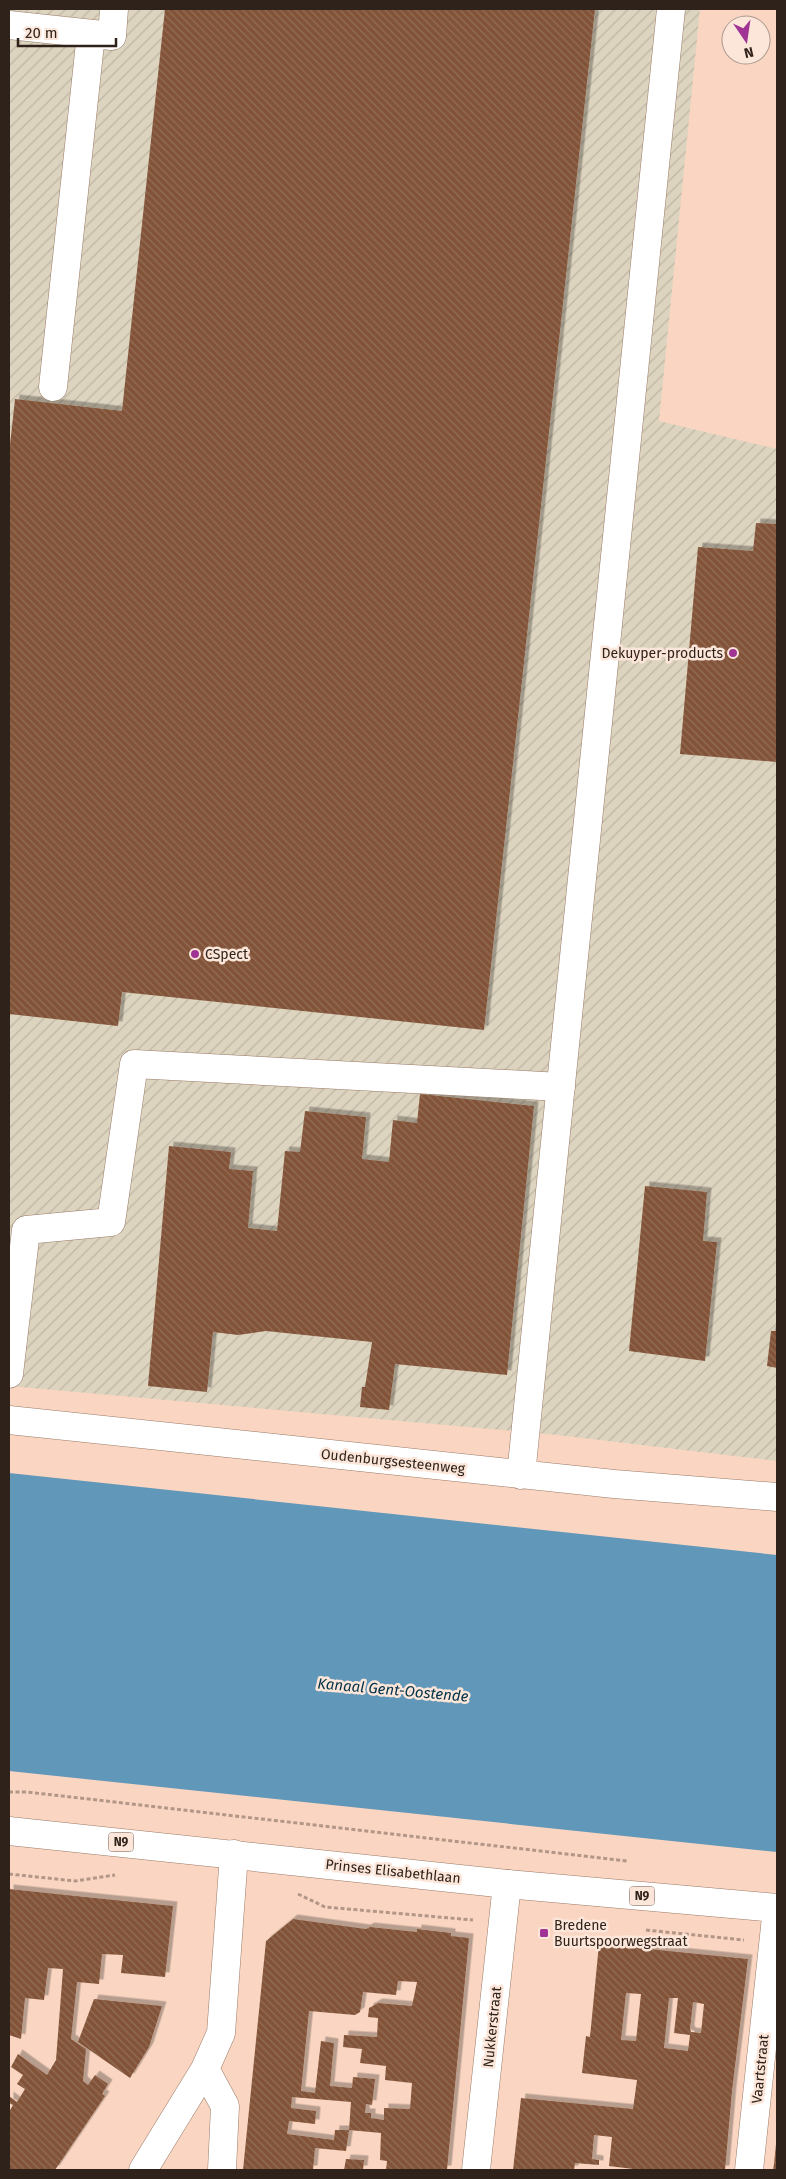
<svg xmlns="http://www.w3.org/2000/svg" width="786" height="2179" viewBox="0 0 786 2179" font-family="'Fira Sans',sans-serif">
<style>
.industrial{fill:url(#industrial-furrows)}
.water{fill:#6197b8}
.building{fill:url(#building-back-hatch);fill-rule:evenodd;filter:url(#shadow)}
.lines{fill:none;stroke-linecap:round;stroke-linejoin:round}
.minor-casing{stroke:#9a7a67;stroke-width:29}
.major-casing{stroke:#9a7a67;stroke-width:29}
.path{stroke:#b29687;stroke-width:3;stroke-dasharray:4 2.5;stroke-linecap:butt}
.minor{stroke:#fff;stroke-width:28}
.major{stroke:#fff;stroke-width:28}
.poi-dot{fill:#a03495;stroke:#fce6da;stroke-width:2}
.labels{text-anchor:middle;stroke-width:5;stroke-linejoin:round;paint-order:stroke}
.shield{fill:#fce6da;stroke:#6c5d54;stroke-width:1}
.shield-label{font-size:12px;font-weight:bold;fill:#2f221a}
.poi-label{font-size:14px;fill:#2f221a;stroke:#fce6da;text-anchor:start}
.street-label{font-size:14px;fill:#2f221a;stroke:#fce6da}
.water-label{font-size:15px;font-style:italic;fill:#013148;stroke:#fce6da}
</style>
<defs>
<pattern id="industrial-furrows" width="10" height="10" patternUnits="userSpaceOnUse" patternTransform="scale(1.25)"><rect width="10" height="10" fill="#ddd4bf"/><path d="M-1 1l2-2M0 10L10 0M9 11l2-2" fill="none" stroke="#beb6a4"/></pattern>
<pattern id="building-back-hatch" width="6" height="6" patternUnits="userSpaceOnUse" patternTransform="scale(1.25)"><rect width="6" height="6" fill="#825337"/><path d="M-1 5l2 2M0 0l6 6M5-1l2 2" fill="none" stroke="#926e58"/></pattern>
<filter id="shadow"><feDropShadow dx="4.5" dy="-4.5" stdDeviation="0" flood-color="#0004"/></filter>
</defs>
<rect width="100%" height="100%" fill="#fad6c2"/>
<!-- industrial -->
<path class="industrial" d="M9 9H700L659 421 777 449V1461L557 1435 9 1386Z"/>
<!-- water -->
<path class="water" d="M9 1473 777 1555V1852L9 1771Z"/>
<!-- building -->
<path class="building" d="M165 9H595L484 1030 122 992 118 1026 9 1014V454L15 399 122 411Z
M756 523 777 524V762L680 754 698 547 753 551Z
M420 1094 534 1106 507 1375 395 1364 389 1410 360 1407 362 1387H365L372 1342 266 1331 238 1335 213 1332 207 1392 148 1386 169 1146 231 1152 229 1169 253 1171 248 1228 277 1231 285 1151 300 1152 305 1111 366 1117 362 1159 389 1162 393 1120 417 1123Z
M645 1186 707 1192 703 1241 717 1242 705 1361 629 1351Z
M771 1331H777V1368L767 1366Z
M9 1889 85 1897 83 1909 85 1897 173 1906 165 1977 121 1973 123 1955 102 1954 99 1984 77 1982 71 2039 86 2049 83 2081 88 2085 95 2075 108 2084 102 2094 105 2096 55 2170H9V2112L13 2105 9 2103V2096L17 2102 25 2089 17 2084 23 2075 11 2067 18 2054 47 2075 56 2060 63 1969 48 1968 44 2000 25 1998 21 2039 9 2035Z
M293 1919 366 1929 370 1927 417 1932V1929L451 1933V1936L469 1938 447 2170H386L387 2161 380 2160 381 2133 349 2130 351 2102 292 2097 291 2108 316 2111 315 2124 289 2121 287 2134 334 2140 335 2130H349L346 2151 315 2148 313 2170H243L266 1941ZM398 1981 417 1982 412 2006 378 2003 369 2008 368 2017 378 2018 377 2037 344 2035 343 2047 362 2049 360 2063 386 2066 385 2080 412 2083 410 2109 384 2108V2120L371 2118V2113H365L366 2104 372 2105 375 2079 353 2077 352 2088 330 2086 334 2043 321 2041 315 2093 301 2091 309 2011 355 2015 360 2012 363 1992 396 1995Z
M599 1944 748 1959 732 2091 725 2170H641L609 2166 612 2137 594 2135 592 2159 599 2160V2165L575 2163 574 2170H513L521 2098 633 2109 637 2080 582 2073 586 2036 590 2037ZM626 1993 641 1994 636 2041 621 2040ZM669 1998H678L674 2033 690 2035 688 2051 664 2048ZM693 2002 704 2004 701 2033 691 2032 690 2029Z
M94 1999 162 2006 149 2047 130 2078 78 2042Z
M776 2144 777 2170H773L774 2164Z
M346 2159 364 2160 363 2170H344Z"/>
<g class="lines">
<defs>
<path id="minor" d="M9 25 112 36 114 9
M53 387 91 34
M9 1374 26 1230 111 1222 134 1064 561 1087
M9 1420 614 1484 777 1497
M521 1475 671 9
M205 2069 225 2106 222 2170
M143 2170 205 2069 221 2033 234 1854
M476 2170 507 1884
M749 2170 777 1908"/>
<path id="major" d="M9 1831 507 1884 777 1908"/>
</defs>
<!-- minor casing -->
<use href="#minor" class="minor-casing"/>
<!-- major casing -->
<use href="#major" class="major-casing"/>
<!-- path -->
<path class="path" d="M9 1792H27L627 1861
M9 1874 75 1881 115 1875
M298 1894 325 1907 473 1920
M646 1930 744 1940"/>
<!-- minor -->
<use href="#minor" class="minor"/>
<!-- major -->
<use href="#major" class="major"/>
</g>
<!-- markers -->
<g class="poi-dot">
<circle cx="733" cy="653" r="5"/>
<circle cx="195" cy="954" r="5"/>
<rect x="539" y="1928" width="10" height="10" rx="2.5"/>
</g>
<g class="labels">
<!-- shield labels -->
<g class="shield">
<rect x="108.5" y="1832.5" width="25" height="19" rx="4"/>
<rect x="629.5" y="1886.5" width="25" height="19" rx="4"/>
</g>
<g class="shield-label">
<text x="121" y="1846">N9</text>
<text x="642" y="1900">N9</text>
</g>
<!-- poi labels -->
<g class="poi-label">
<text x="723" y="658" text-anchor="end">Dekuyper-products</text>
<text x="205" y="959">CSpect</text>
<text x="554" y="1930">Bredene<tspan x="554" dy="16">Buurtspoorwegstraat</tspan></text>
</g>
<!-- street labels -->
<g class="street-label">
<text transform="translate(393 1461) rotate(6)" y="5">Oudenburgsesteenweg</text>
<text transform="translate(393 1871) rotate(6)" y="5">Prinses Elisabethlaan</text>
<text transform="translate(492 2027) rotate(-84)" y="5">Nukkerstraat</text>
<text transform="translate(760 2069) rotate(-84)" y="5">Vaartstraat</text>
</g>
<!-- water labels -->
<g class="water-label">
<text transform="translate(393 1690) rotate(5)" y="5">Kanaal Gent-Oostende</text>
</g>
</g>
<!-- border -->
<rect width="786" height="2179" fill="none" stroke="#2f221a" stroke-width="20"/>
<!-- north arrow -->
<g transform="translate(746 40) rotate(167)"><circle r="24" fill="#fce6da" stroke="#aa988d"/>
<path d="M0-4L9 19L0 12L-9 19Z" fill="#a03495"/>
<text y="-8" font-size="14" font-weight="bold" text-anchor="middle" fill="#2f221a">N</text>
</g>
<!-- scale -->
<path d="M18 38v8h98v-8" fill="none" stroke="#2f221a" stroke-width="2.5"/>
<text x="25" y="38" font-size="15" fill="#2f221a" stroke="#fce6da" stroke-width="4" paint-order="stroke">20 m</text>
</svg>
